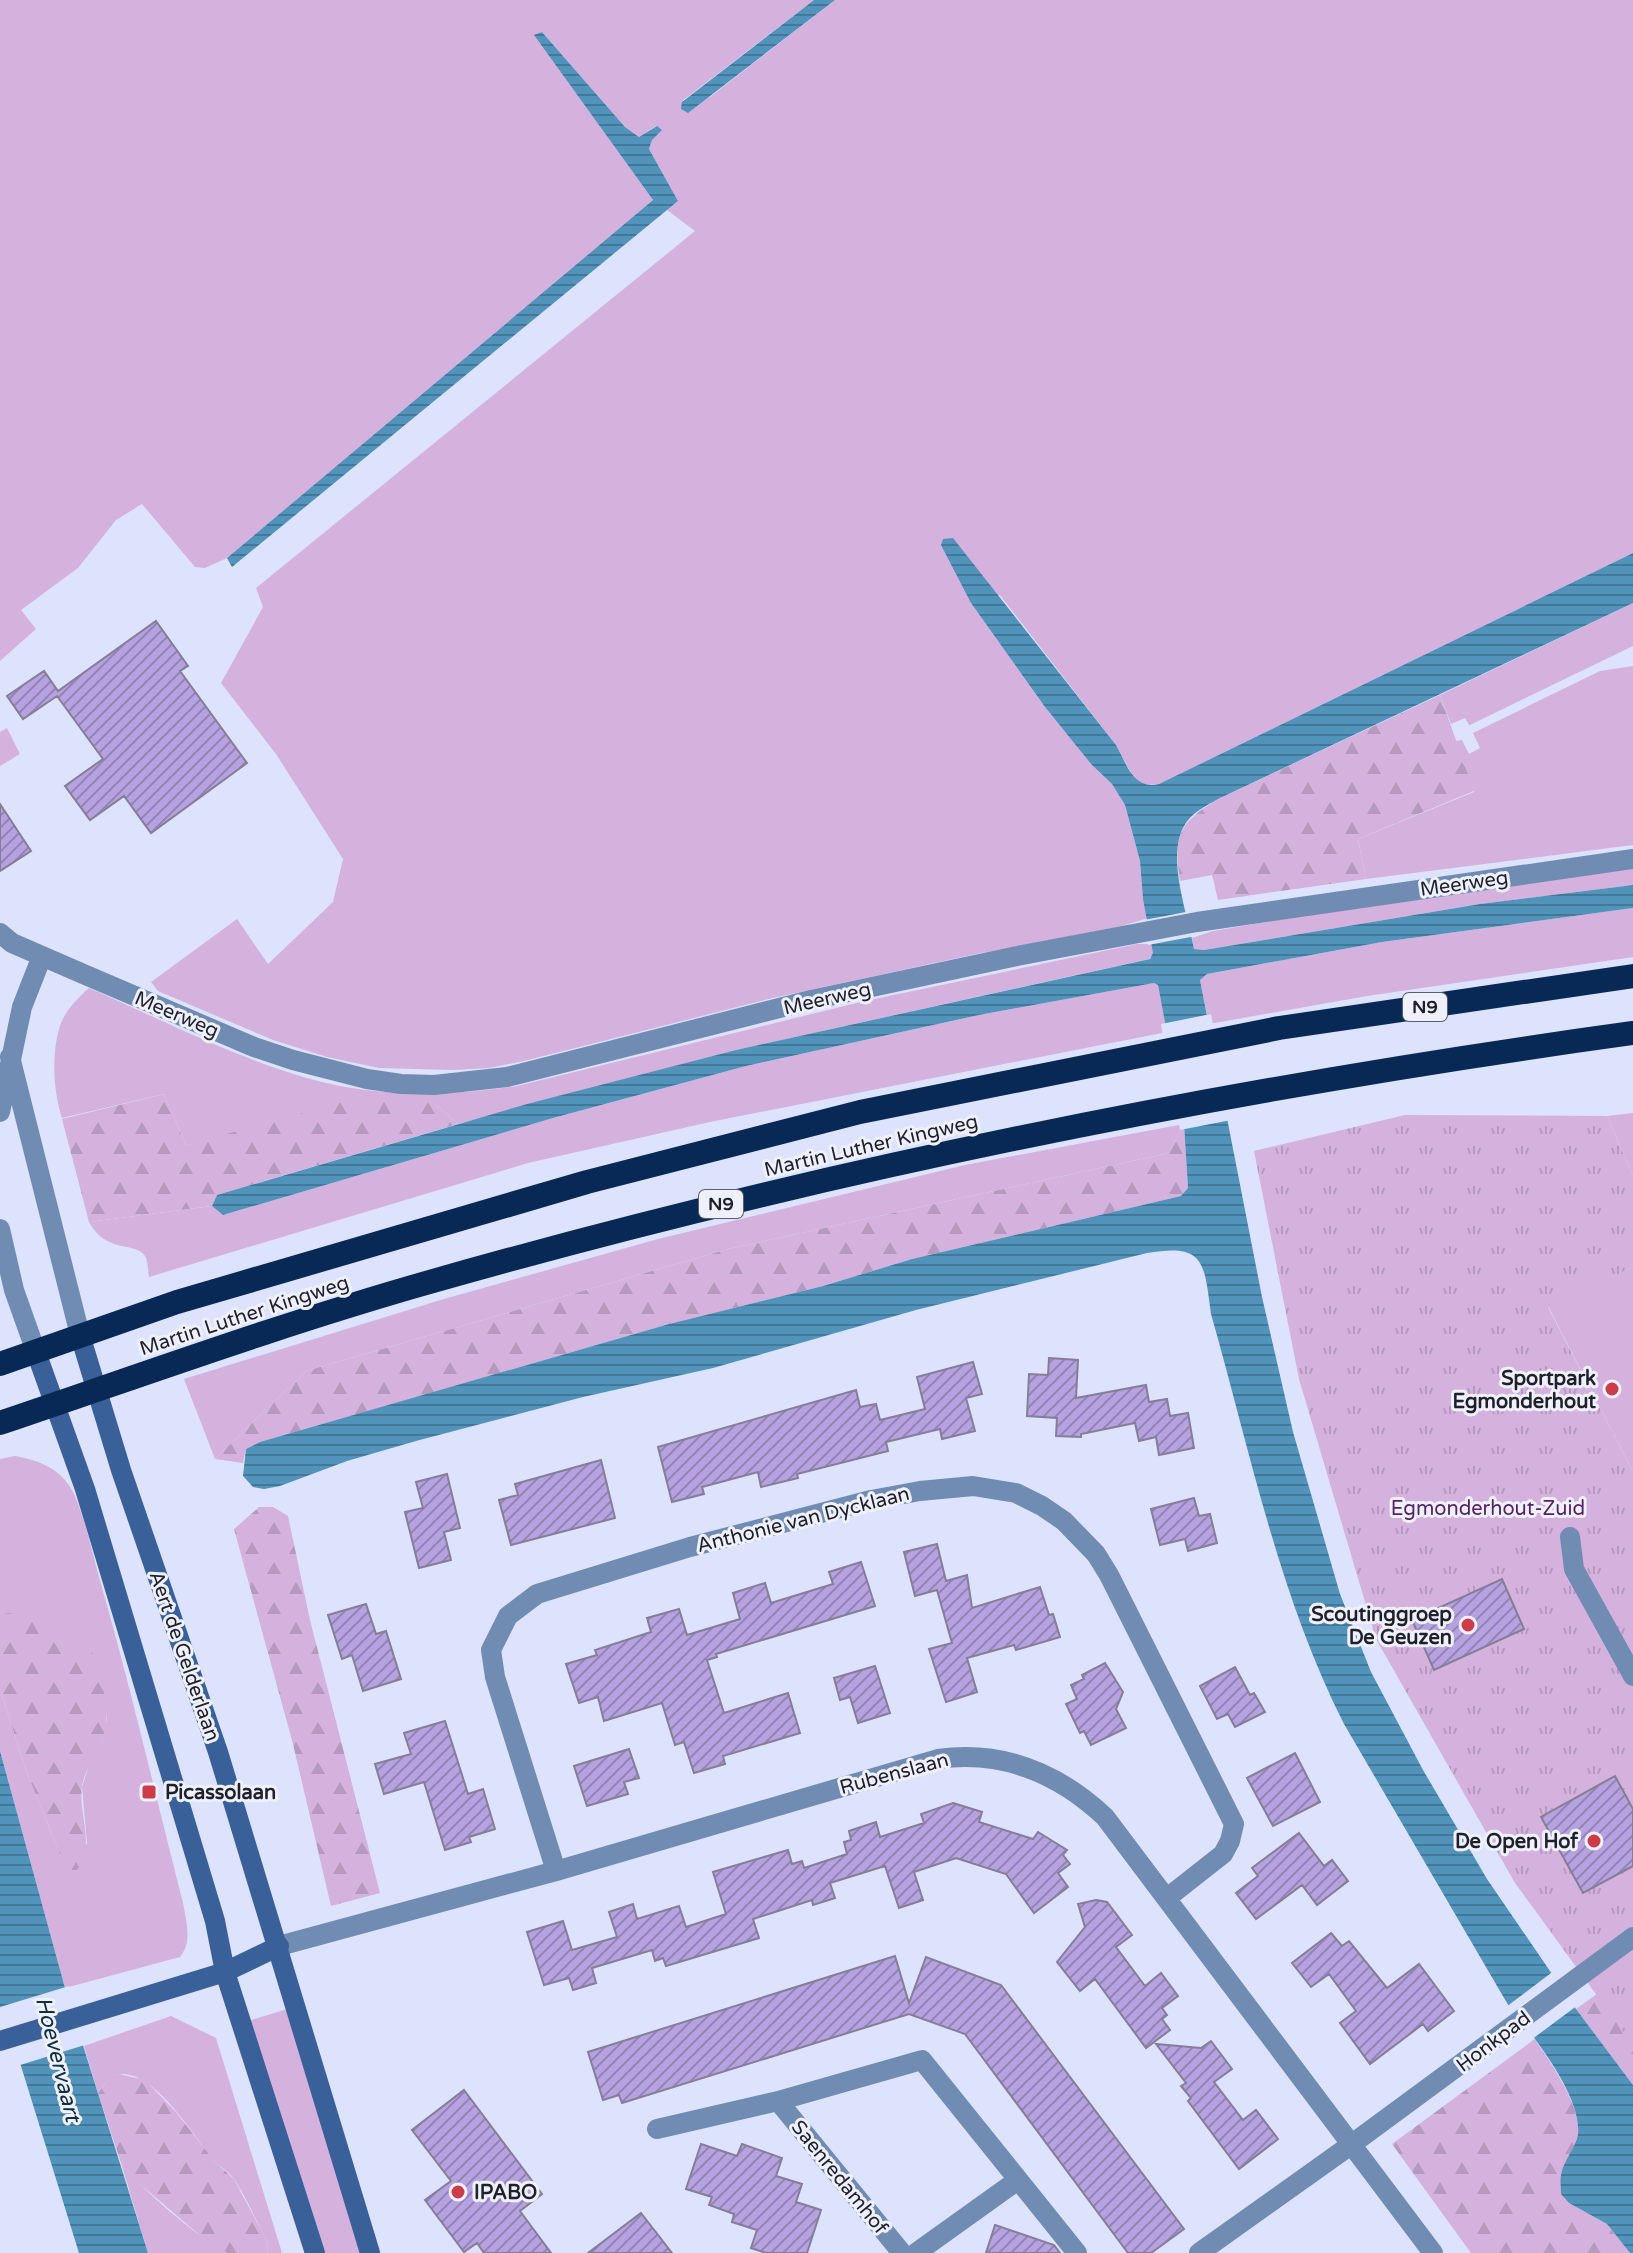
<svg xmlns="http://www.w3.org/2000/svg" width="1633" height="2253" viewBox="0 0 1633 2253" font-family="'Varela Round',sans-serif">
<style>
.green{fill:#d4b2dd}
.forest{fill:url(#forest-firs)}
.park{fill:url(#park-tufts)}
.water{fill:url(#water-rules)}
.pier{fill:#dde2fd}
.building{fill:url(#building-hatch);stroke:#857e96;stroke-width:2}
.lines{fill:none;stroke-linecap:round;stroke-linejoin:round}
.street{stroke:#708cb3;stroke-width:20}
.secondary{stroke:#396099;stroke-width:20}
.highway{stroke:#082956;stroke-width:24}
.poi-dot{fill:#cd3d49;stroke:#eef0fb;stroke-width:3}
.labels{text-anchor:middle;stroke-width:6;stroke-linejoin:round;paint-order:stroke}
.shield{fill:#eef0fb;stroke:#5d5e69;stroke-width:2}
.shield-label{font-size:18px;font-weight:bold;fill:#1f202a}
.street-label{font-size:20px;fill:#1f202a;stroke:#eef0fb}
.poi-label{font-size:20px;font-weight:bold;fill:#1f202a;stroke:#eef0fb;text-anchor:end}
.park-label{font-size:20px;fill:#572264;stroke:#eef0fb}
.water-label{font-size:22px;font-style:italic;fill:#0f2e3f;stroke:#eef0fb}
</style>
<defs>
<pattern id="forest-firs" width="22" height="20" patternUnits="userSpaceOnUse" patternTransform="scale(2)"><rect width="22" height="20" fill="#d4b2dd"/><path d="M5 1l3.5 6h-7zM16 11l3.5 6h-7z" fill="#b699be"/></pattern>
<pattern id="park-tufts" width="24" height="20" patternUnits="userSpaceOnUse" patternTransform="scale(2)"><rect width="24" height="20" fill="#d4b2dd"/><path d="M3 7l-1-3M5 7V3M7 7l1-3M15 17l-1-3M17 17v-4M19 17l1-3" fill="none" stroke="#b699be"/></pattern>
<pattern id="water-rules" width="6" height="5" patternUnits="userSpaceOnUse" patternTransform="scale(2)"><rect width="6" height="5" fill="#5193bb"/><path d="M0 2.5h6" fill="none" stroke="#437898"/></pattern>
<pattern id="building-hatch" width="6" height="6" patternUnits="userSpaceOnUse" patternTransform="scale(2)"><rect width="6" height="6" fill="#b6a2e0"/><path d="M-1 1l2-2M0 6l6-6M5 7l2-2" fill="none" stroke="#9384b6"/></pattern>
</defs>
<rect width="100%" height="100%" fill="#dde2fd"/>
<!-- green -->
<path class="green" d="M0 0H814L682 101 710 97 835 0H1633V553L1159 784 1141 785 1134 778 1116 745 1000 595 971 603 1045 707 1091 764 1112 784 1125 805 1140 861 1143 899 1148 918 1119 927 976 954 773 998 524 1061 489 1068 454 1070 379 1068 327 1057 273 1040 158 991 151 982 237 919 268 964 333 902 343 859 276 754 221 683 263 607 256 588 695 231 667 210 678 201 649 149 652 140 661 130 656 126 639 137 625 127 542 32 535 36 653 200 227 558 205 568 195 567 142 504 116 520 78 568 21 610 36 629 0 661Z
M1633 603V646L1472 724 1469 725 1465 718 1451 724 1440 695Z
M1633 666V845L1366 879 1358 839 1474 792 1456 741 1462 740 1469 754 1480 748 1473 733 1600 671Z
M7 728 20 754 0 766V732Z
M1633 868V885L1480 904 1204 950 1194 949 1192 938 1213 931 1355 907Z
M1633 908V957L1367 996 1209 1024 1200 980 1207 974 1382 942Z
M1137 944H1152L1154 954 1149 959 736 1050 458 1124 435 1104 186 1145 164 1094 62 1118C53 1092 51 1050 61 1023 66 1010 78 998 89 988 170 1023 271 1077 358 1089 412 1096 463 1094 517 1086L865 1001Z
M1154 983 1158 985 1167 1032 710 1122 528 1163 149 1277C148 1271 148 1261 145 1256 135 1241 106 1254 89 1222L212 1206 223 1215 553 1118 746 1066 979 1015Z
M1633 1113V1176L1607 1116Z
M1184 1124 1169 1153 728 1249 306 1371 215 1459 184 1379 444 1299 658 1239 965 1165Z
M1633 1267V1472L1548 1306Z
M15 1456C36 1460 55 1466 68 1484 82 1502 92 1553 99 1577 130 1684 155 1794 183 1903 186 1922 193 1941 180 1957L65 1988 0 1751V1689L27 1773 62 1859 87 1844 82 1787 89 1765 102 1741 107 1719 104 1692 9 1613 0 1614V1459Z
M287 2009 362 2253H320L248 2021Z
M171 2016 216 2038 282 2253H267L268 2243C257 2223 248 2201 236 2182 231 2173 221 2168 214 2161 195 2138 152 2064 115 2075 108 2078 103 2087 98 2093L84 2046Z
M121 2163C146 2193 194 2235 228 2253H148Z"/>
<!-- forest -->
<path class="forest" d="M1440 695 1474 791 1358 839 1366 879 1218 900 1212 875 1180 881C1173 835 1179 823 1218 799Z
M164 1094 186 1145 366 1096 435 1104 458 1124 217 1195 212 1206 89 1222 62 1119Z
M1184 1124 1188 1188 1181 1196 912 1259 823 1286 669 1324 261 1442 246 1449 243 1463 215 1459 306 1371 728 1249 1169 1153Z
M259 1507H273L288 1516 310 1620 380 1893 331 1906 293 1744 234 1529Z
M9 1613C37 1621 79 1629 95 1657 100 1665 101 1677 103 1686 107 1704 109 1724 102 1741 96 1756 85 1769 82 1786 78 1815 96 1844 77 1870H68L62 1859 27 1773 0 1689V1614Z
M1633 1968V2085L1576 2009Z
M1535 2039C1550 2063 1585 2109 1577 2138 1574 2150 1566 2162 1561 2173L1569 2203 1607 2224 1630 2253H1471L1392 2144Z
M119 2074 145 2080 176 2112 215 2162 234 2179 268 2243 267 2253H228L210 2244 134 2179 121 2163 98 2093 111 2076Z"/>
<!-- park -->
<path class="park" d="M1405 1115 1607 1116 1633 1176V1267L1548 1307 1633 1472V2045L1515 1883 1376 1639 1299 1379 1254 1151Z"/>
<!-- water -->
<path class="water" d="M814 0H835L688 113 681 109 682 102Z
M542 32 625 127 639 137 657 126 662 130 652 140 649 149 678 201 232 567 227 558 653 200 534 35Z
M953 538 1116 745C1127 764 1133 790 1159 784L1633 553V603L1218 799C1206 806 1191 813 1184 826 1166 858 1188 915 1194 949L1204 950 1480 904 1633 885V908L1382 942 1207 974 1200 980 1262 1297 1293 1432 1340 1594 1371 1672 1423 1770 1487 1879 1576 2009 1633 2085V2253H1630L1607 2224 1569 2203 1561 2194C1561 2188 1560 2180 1561 2175 1563 2161 1576 2148 1578 2134 1582 2095 1531 2033 1507 2003L1344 1724C1279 1596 1250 1451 1211 1314 1204 1262 1205 1243 1147 1253L916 1310 713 1368 583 1397 416 1441 347 1461 280 1486 264 1489 253 1487 243 1476 246 1449 260 1442 669 1324 823 1286 912 1259 1181 1196 1188 1188 1184 1124 1158 985 1154 983 979 1015 746 1066 553 1118 223 1215 212 1206 217 1195 527 1104 736 1050 1150 959 1153 953 1143 899 1140 861 1125 805 1112 784 1091 764 1045 707 971 603 941 545 943 539Z
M0 1751 65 1988 148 2253H79L3 2008H0Z"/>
<!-- pier -->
<path class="pier" d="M1191 911 1196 936 1148 945 1144 920Z
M1211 1014 1231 1120 1180 1130 1161 1024Z
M1555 1970 1578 2005 1531 2040 1506 2007Z
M69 1986 88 2044 17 2066 0 2007Z"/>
<!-- building -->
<path class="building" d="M156 621 188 666 180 671 247 763 151 833 124 796 90 820 65 786 103 759 57 696 23 719 7 696 44 671 58 691Z
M0 804 31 851 0 871Z
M1049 1358 1078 1360 1076 1398 1146 1385 1149 1402 1167 1399 1170 1416 1188 1413 1194 1448 1159 1455 1156 1437 1139 1441 1135 1423 1081 1434V1437L1056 1436 1057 1418 1027 1416 1029 1374 1048 1375Z
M973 1362 982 1394 966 1398 975 1431 942 1439 940 1429 886 1442 888 1451 797 1474 798 1478 761 1487 758 1472 702 1487 704 1494 672 1502 658 1447 856 1390 860 1407 876 1404 880 1420 925 1409 917 1377Z
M601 1460 615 1518 511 1545 499 1500 518 1495 515 1484Z
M447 1474 460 1528 444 1532 451 1560 419 1568 405 1512 423 1508 416 1482Z
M1194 1498 1199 1516 1210 1514 1217 1543 1188 1551 1185 1539 1160 1545 1151 1509Z
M937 1544 946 1581 967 1575 972 1608 1040 1587 1049 1615 1053 1614 1060 1637 1016 1650 1014 1645 967 1658 977 1692 946 1702 929 1649 952 1643 937 1590 915 1596 904 1552Z
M861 1562 875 1606 716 1654 717 1657 707 1660 724 1713 788 1693 800 1733 723 1756 725 1764 694 1773 684 1742 675 1745 662 1703 604 1721 598 1697 579 1703 566 1664 597 1655 595 1650 651 1632 647 1618 679 1609 687 1635 740 1619 733 1593 765 1583 771 1603 833 1584 829 1572Z
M1502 1579 1524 1629 1434 1670 1412 1620Z
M366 1604 376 1634 386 1631 401 1679 363 1691 352 1655 342 1659 328 1615Z
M1105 1663 1123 1692 1116 1709 1126 1728 1091 1745 1084 1731 1080 1733 1066 1704 1077 1699 1071 1685 1084 1679 1082 1675Z
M875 1666 890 1713 858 1723 850 1697 840 1700 834 1678Z
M1235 1667 1250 1695 1254 1693 1265 1712 1235 1727 1228 1714 1217 1719 1200 1686Z
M445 1721 468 1794 483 1789 495 1829 469 1837 471 1842 445 1850 424 1782 384 1794 375 1764 411 1754 404 1733Z
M629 1749 639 1778 624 1782 628 1794 587 1806 574 1766Z
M1295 1753 1320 1802 1273 1826 1247 1778Z
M1615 1776 1633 1809V1866L1583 1893 1541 1817Z
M953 1803 982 1812 979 1822 1033 1839 1038 1832 1067 1850 1063 1855 1070 1864 1058 1873 1068 1887 1034 1913 1006 1874 956 1858 914 1872 923 1900 899 1908 885 1866 830 1883 835 1898 813 1905 812 1900 753 1919 759 1938 666 1966 663 1958 655 1961 652 1950 592 1968 596 1983 573 1990 569 1978 544 1985 527 1932 563 1921 572 1950 617 1937 609 1912 633 1904 637 1919 679 1906 686 1927 726 1914 713 1872 788 1850 792 1864 802 1861 804 1868 847 1854 844 1842 851 1840 849 1831 876 1822 880 1837 924 1823 921 1814Z
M1299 1833 1324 1866 1332 1860 1348 1881 1317 1905 1302 1885 1256 1919 1236 1893 1258 1876 1252 1868Z
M1096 1900 1107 1902 1132 1935 1116 1947 1145 1986 1161 1973 1178 1996 1162 2008 1167 2015 1162 2019 1170 2030 1146 2048 1095 1979 1080 1991 1057 1962 1085 1927 1078 1904Z
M1331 1933 1342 1946 1349 1941 1387 1988 1419 1964 1454 2011 1428 2031 1423 2024 1370 2064 1340 2023 1356 2011 1329 1974 1311 1987 1292 1963Z
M895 1956 909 2003 926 1957 1001 1985 1184 2229 1151 2253H1128L965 2034 909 2014 622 2103 619 2095 603 2100 588 2052Z
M1211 2041 1232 2069 1214 2082 1243 2120 1256 2110 1278 2139 1239 2169 1188 2101 1191 2098 1181 2086 1186 2083 1156 2044 1201 2048Z
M464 2090 542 2194 520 2211 551 2253H484L477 2243 464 2252 425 2200 451 2181 412 2130Z
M701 2144 737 2156 742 2144 782 2158 776 2176 802 2184 796 2202 821 2210 807 2253H766L751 2248 757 2230 732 2222 734 2214 709 2205 712 2197 686 2189Z
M641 2213 672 2253H588Z
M995 2225 1054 2245 1060 2253H986Z"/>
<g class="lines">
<!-- street -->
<path class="street" d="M0 933 12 943 81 973 254 1047 293 1060 367 1079 401 1084 434 1085 507 1077 811 1000 1017 956 1197 922 1633 859
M10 1057 80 1335
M0 1112 22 1007 42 956
M0 1229 14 1290 36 1352
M1570 1537 1574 1569 1633 1676
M556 1871 495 1677 491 1650 508 1616 537 1594 690 1547 871 1500 920 1491 973 1486 1016 1493 1042 1506 1064 1521 1096 1554 1109 1575 1234 1824 1230 1841 1223 1854 1167 1898
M279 1946 556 1871 938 1759C1003 1750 1058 1773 1105 1817L1433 2253
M778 2101 902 2253
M657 2129 778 2101 922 2060 1077 2253
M916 2253 1018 2180
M1199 2253 1352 2144 1633 1937"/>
<!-- secondary -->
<path class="secondary" d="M80 1335 121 1470 218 1752 370 2253
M36 1352 85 1489 215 1921 225 1972 315 2253
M0 2041 225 1972 279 1946"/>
<!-- highway -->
<path class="highway" d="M0 1364 177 1302 587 1182 860 1112 1279 1028 1633 976
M0 1423C142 1375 282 1324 426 1283 822 1170 1225 1089 1633 1033"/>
</g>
<!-- markers -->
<g class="poi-dot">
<circle cx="1612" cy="1389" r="8"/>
<circle cx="1468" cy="1625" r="8"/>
<rect x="141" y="1784" width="16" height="16" rx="4"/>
<circle cx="1594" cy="1841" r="8"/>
<circle cx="458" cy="2192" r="8"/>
</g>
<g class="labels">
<!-- shield labels -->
<g class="shield">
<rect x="1403" y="993" width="44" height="28" rx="6"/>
<rect x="699" y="1190" width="44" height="28" rx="6"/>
</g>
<g class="shield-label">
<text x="1425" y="1013">N9</text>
<text x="721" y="1210">N9</text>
</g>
<!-- street labels -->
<g class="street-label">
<text transform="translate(1464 883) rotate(-8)" y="7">Meerweg</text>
<text transform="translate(827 998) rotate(-13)" y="7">Meerweg</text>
<text transform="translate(177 1014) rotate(23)" y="7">Meerweg</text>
<text transform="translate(871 1145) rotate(-13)" y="7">Martin Luther Kingweg</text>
<text transform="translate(244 1315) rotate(-18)" y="7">Martin Luther Kingweg</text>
<text transform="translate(803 1519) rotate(-14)" y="7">Anthonie van Dycklaan</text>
<text transform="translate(185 1656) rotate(71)" y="7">Aert de Gelderlaan</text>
<text transform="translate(894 1773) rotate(-15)" y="7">Rubenslaan</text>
<text transform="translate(1493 2041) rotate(-37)" y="7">Honkpad</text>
<text transform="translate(840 2177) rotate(51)" y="7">Saenredamhof</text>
</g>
<!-- poi labels -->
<g class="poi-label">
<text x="1596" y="1385">Sportpark<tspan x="1596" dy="23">Egmonderhout</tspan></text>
<text x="1452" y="1621">Scoutinggroep<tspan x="1452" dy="23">De Geuzen</tspan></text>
<text x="165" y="1799" text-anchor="start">Picassolaan</text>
<text x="1578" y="1848">De Open Hof</text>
<text x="474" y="2199" text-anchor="start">IPABO</text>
</g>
<!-- park labels -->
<g class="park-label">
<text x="1488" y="1515">Egmonderhout-Zuid</text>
</g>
<!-- water labels -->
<g class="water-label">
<text transform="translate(59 2059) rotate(76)" y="8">Hoevervaart</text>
</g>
</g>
</svg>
